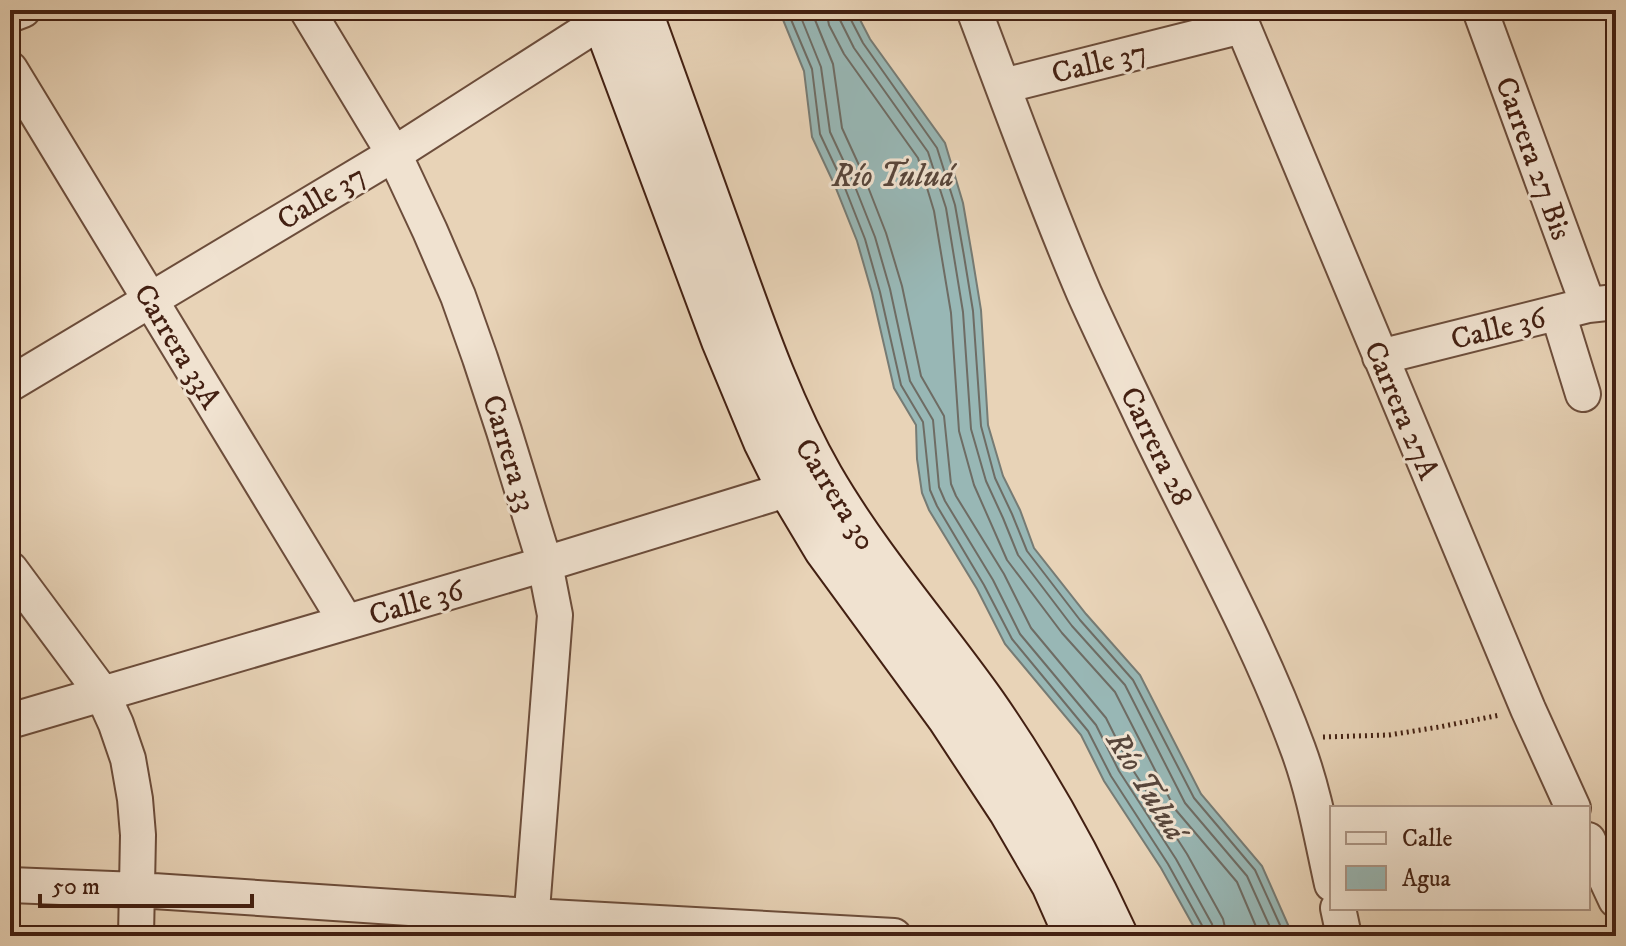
<svg xmlns="http://www.w3.org/2000/svg" width="1626" height="946" viewBox="0 0 1626 946" font-family="'IM FELL DW Pica',serif">
<style>
.water{fill:#98b7b5;stroke:#767b74;stroke-width:2}
.lines{fill:none;stroke-linecap:round;stroke-linejoin:round}
.shore{stroke:#6e6c64;stroke-width:2}
.street-casing{stroke:#6c4d3b;stroke-width:38}
.secondary-casing{stroke:#432012;stroke-width:48}
.path{stroke:#432012;stroke-width:5;stroke-dasharray:2 4;stroke-linecap:butt}
.street{stroke:#f0e2d0;stroke-width:34}
.secondary{stroke:#f0e2d0;stroke-width:44}
.labels{text-anchor:middle;stroke-width:6;stroke-linejoin:round;paint-order:stroke}
.street-label{font-size:30px;fill:#432012;stroke:#f0e2d0}
.water-label{font-size:32px;font-style:italic;fill:#58463b;stroke:#f0e2d0}
</style>
<rect width="100%" height="100%" fill="#e8d3b7"/>
<filter id="stains"><feTurbulence type="fractalNoise" baseFrequency=".0025" numOctaves="4"/><feColorMatrix values="0 0 0 0 .2 0 0 0 0 .09 0 0 0 0 .02 0 0 0 .5 -.17"/></filter>
<radialGradient id="worn" r=".72"><stop offset=".6" stop-color="#630" stop-opacity="0"/><stop offset="1" stop-color="#630" stop-opacity=".3"/></radialGradient>
<!-- water -->
<path class="water" d="M779 10H855L870 39 945 143 963 203 972 255 981 310 988 425 1003 476 1020 510 1034 548 1086 614 1140 675 1201 794 1262 866 1293 936H1199L1161 868 1104 781 1081 735 1005 644 977 589 929 510 922 493 917 459 916 425 894 388 872 293 857 241 835 186 812 137 804 71Z"/>
<g class="lines">
<!-- shore -->
<path class="shore" d="M787 10 812 69 820 134 843 183 865 239 880 292 901 385 923 422 930 490 937 506 984 585 1012 639 1088 731 1111 776 1168 864 1204 929 1205 936
M798 10 821 67 830 132 852 179 875 237 890 289 910 381 933 420 939 487 945 501 993 580 1020 634 1096 725 1119 771 1176 859 1212 924 1215 936
M811 10 833 64 842 128 863 174 886 233 902 286 921 376 944 416 951 484 956 496 1004 574 1031 628 1106 718 1129 764 1187 854 1223 919 1227 936
M826 10 829 25 844 54 918 158 934 211 951 313 959 431 974 485 1007 560 1062 633 1115 692 1175 809 1237 882 1260 936
M838 10 840 20 854 48 928 152 946 208 963 312 971 429 986 481 1003 518 1018 555 1072 626 1125 685 1185 803 1247 876 1274 936
M848 10 849 16 863 43 937 148 955 205 964 256 973 311 981 426 995 478 1012 514 1027 551 1080 620 1133 680 1194 798 1255 870 1285 936"/>
<defs>
<path id="street" d="M307 10 394 154 430 231 458 296 480 358 504 431 545 564 555 615 530 936
M974 10C1010 105 1044 200 1084 293 1101 331 1120 370 1138 408 1191 522 1255 631 1298 749 1314 792 1322 839 1332 884
M1236 10 1528 709 1573 808
M1480 10 1588 305
M10 15 23 10
M10 69 346 622
M1003 86 1242 26
M1558 313 1583 394
M1380 357 1588 305 1616 302
M10 384 394 154 605 19 625 12
M10 569 102 693 116 724 128 759 135 799 138 835 136 936
M10 721 545 564 815 481
M1588 840 1616 900
M10 885 138 890 531 916 894 936
M1338 908 1344 936"/>
<path id="secondary" d="M601 10 724 340 766 441 786 481 826 548 949 716 1011 810 1054 884 1077 936
M639 10C668 90 697 170 725 249 753 327 780 406 821 478 868 559 930 629 984 705 1035 778 1078 855 1115 936"/>
</defs>
<!-- street casing -->
<use href="#street" class="street-casing"/>
<!-- secondary casing -->
<use href="#secondary" class="secondary-casing"/>
<!-- path -->
<path class="path" d="M1323 737 1389 735 1439 727 1500 715"/>
<!-- street -->
<use href="#street" class="street"/>
<!-- secondary -->
<use href="#secondary" class="secondary"/>
</g>
<g class="labels">
<!-- street labels -->
<g class="street-label">
<text transform="translate(1099 62) rotate(-14)" y="10">Calle 37</text>
<text transform="translate(1534 158) rotate(70)" y="10">Carrera 27 Bis</text>
<text transform="translate(321 197) rotate(-31)" y="10">Calle 37</text>
<text transform="translate(1498 328) rotate(-14)" y="10">Calle 36</text>
<text transform="translate(178 346) rotate(59)" y="10">Carrera 33A</text>
<text transform="translate(1402 410) rotate(67)" y="10">Carrera 27A</text>
<text transform="translate(1157 446) rotate(64)" y="10">Carrera 28</text>
<text transform="translate(510 453) rotate(73)" y="10">Carrera 33</text>
<text transform="translate(836 494) rotate(58)" y="10">Carrera 30</text>
<text transform="translate(416 602) rotate(-16)" y="10">Calle 36</text>
</g>
<!-- water labels -->
<g class="water-label">
<text x="893" y="186">Río Tuluá</text>
<text transform="translate(1147 785) rotate(58)" y="11">Río Tuluá</text>
</g>
</g>
<!-- margin -->
<rect width="1626" height="946" fill="none" stroke="#e8d3b7" stroke-width="40"/>
<rect x="12" y="12" width="1602" height="922" fill="none" stroke="#432012" stroke-width="4"/>
<rect x="20" y="20" width="1586" height="906" fill="none" stroke="#432012" stroke-width="2"/>
<!-- legend -->
<rect x="1330" y="806" width="260" height="104" fill="#f0e2d0" stroke="#ab9484" stroke-width="2"/>
<rect x="1346" y="832" width="40" height="12" fill="#f0e2d0" stroke="#ab9484" stroke-width="2"/>
<text x="1402" y="846" font-size="24" fill="#432012">Calle</text>
<rect x="1346" y="866" width="40" height="24" fill="#98b7b5" stroke="#ab9484" stroke-width="2"/>
<text x="1402" y="886" font-size="24" fill="#432012">Agua</text>
<!-- scale -->
<path d="M40 894v12h212v-12" fill="none" stroke="#432012" stroke-width="4"/>
<text x="52" y="894" font-size="24" fill="#432012" stroke="#f0e2d0" stroke-width="6" paint-order="stroke">50 m</text>
<rect width="100%" height="100%" filter="url(#stains)"/>
<rect width="100%" height="100%" fill="url(#worn)"/>
</svg>
